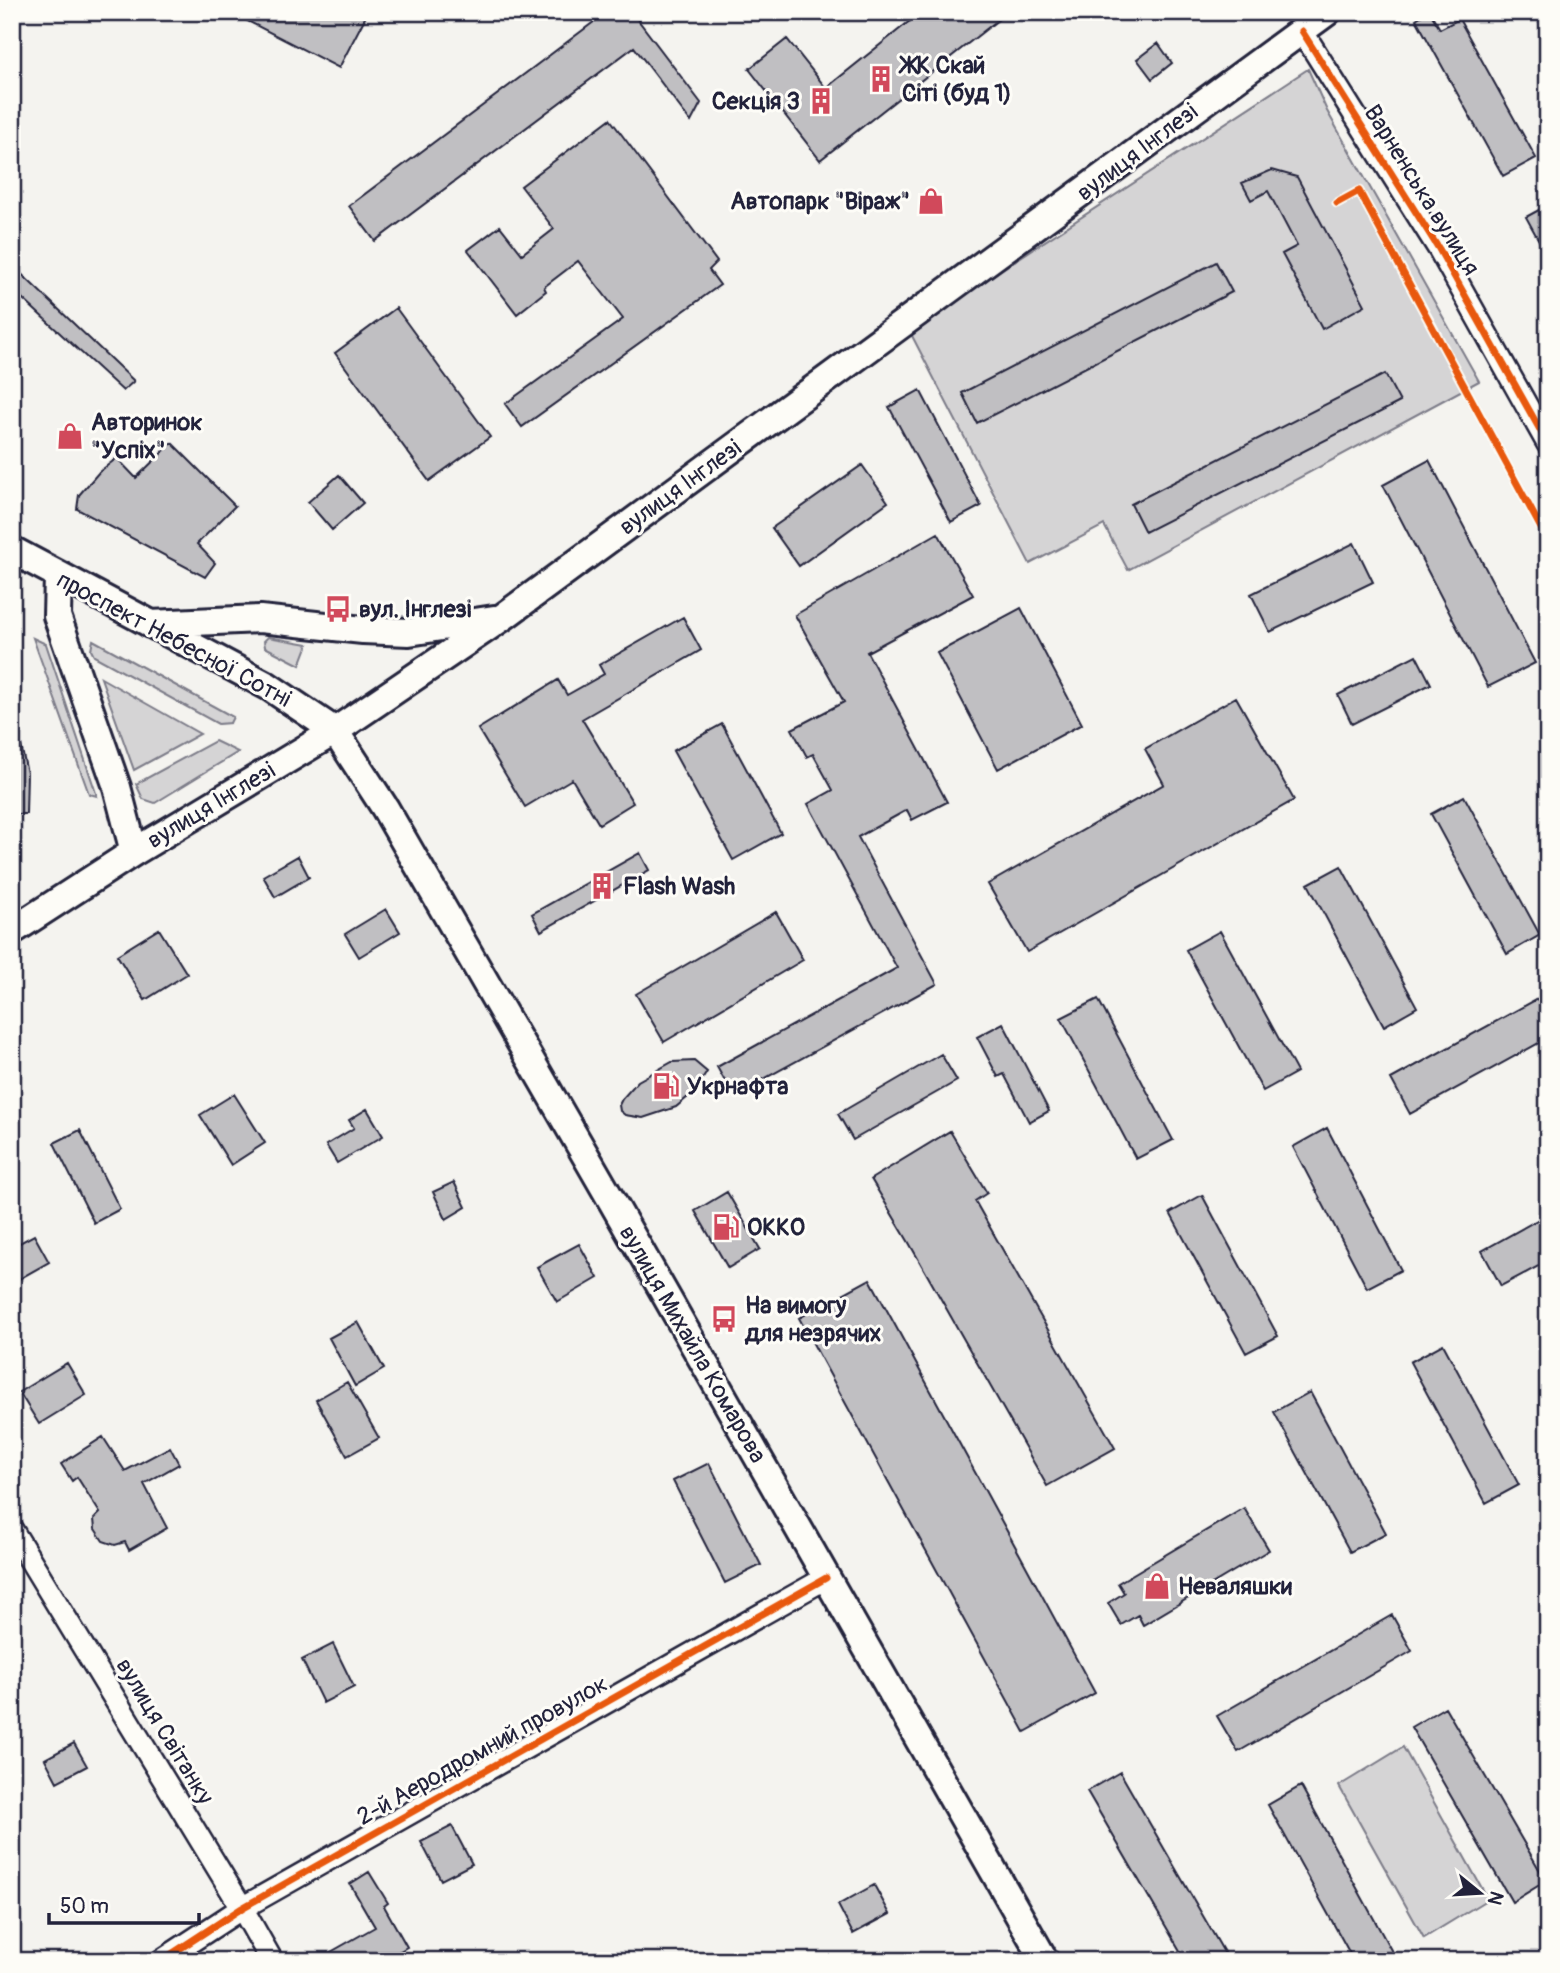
<svg xmlns="http://www.w3.org/2000/svg" width="1560" height="1973" viewBox="0 0 1560 1973" font-family="Pangolin,sans-serif">
<style>
.green{fill:#d5d4d5;stroke:#7c7b88;stroke-width:2}
.building{fill:#c0bfc2;stroke:#22223b;stroke-width:2}
.lines{fill:none;stroke-linecap:round;stroke-linejoin:round}
.minor-casing{stroke:#22223b;stroke-width:26}
.major-casing{stroke:#22223b;stroke-width:32}
.minor{stroke:#fdfcf7;stroke-width:21}
.major{stroke:#fdfcf7;stroke-width:26}
.cycleway-casing{stroke:#fdfcf7;stroke-width:11}
.cycleway{stroke:#e8590c;stroke-width:7}
.labels{text-anchor:middle;stroke-width:6;stroke-linejoin:round;paint-order:stroke}
.poi-label{font-size:24px;font-weight:bold;fill:#22223b;stroke:#fdfcf7;text-anchor:start}
.street-label{font-size:24px;fill:#22223b;stroke:#fdfcf7}
</style>
<rect width="100%" height="100%" fill="#f4f3ef"/>
<filter id="ink" filterUnits="userSpaceOnUse"><feTurbulence type="fractalNoise" baseFrequency=".0143" numOctaves="2"/><feDisplacementMap in="SourceGraphic" scale="14" xChannelSelector="R" yChannelSelector="G"/><feConvolveMatrix kernelMatrix="1 2 1 2 8 2 1 2 1" color-interpolation-filters="sRGB"/></filter>
<g filter="url(#ink)">
<!-- green -->
<path class="green" d="M1308 69 1327 111 1479 381 1128 570 1104 525 1030 564 909 330Z
M268 637 308 644 300 665 265 647 264 641Z
M33 638 46 644 97 796 89 794Z
M93 640 233 717 230 723 218 724 94 656 91 650Z
M101 678 200 734 134 770Z
M215 741 238 752 155 803 143 799 136 784Z
M1403 1747 1488 1899 1424 1938 1339 1786Z"/>
<!-- building -->
<path class="building" d="M230 12H368L339 68Z
M607 12H632L701 103 691 122 634 47 375 241 349 206Z
M921 12H1008L820 160 749 69 787 39 826 88Z
M1427 12H1430L1440 29 1459 19 1536 158 1503 176 1416 19Z
M1158 43 1172 63 1152 79 1137 59Z
M610 119 717 262 709 270 720 285 522 427 505 404 623 319 578 261 544 287 546 291 517 314 468 250 500 226 522 254 554 229 521 186Z
M1272 170 1297 177 1365 305 1322 329 1282 254 1297 246 1268 191 1251 200 1242 183Z
M1548 205V257L1526 217Z
M1216 262 1232 292 977 423 962 393Z
M12 265 134 381 123 391 12 289Z
M396 308 490 437 429 481 335 353Z
M1385 374 1400 402 1145 532 1131 504Z
M920 390 981 506 951 522 889 407Z
M172 443 235 506 197 544 215 563 205 577 77 509 79 495 99 472 117 458 136 478Z
M1429 460 1535 663 1488 687 1383 485Z
M862 465 888 502 799 566 772 528Z
M339 475 363 503 332 530 308 502Z
M938 533 973 595 867 652 947 802 912 820 907 810 858 837 937 984 733 1096 717 1067 897 968 808 804 833 790 813 754 807 757 792 729 844 702 795 615Z
M1354 543 1373 582 1270 632 1251 594Z
M1021 608 1082 724 998 769 937 653Z
M683 617 701 650 582 719 633 803 599 824 572 779 525 807 478 729 558 680 567 695 604 674 599 665Z
M1416 655 1431 684 1352 724 1338 695Z
M1236 697 1294 800 1027 952 988 884 1164 784 1145 749Z
M722 724 781 833 733 860 673 751Z
M19 736 27 773 26 814H12V737Z
M1464 796 1540 935 1507 954 1431 814Z
M640 853 649 870 541 931 532 914Z
M298 856 309 877 275 897 263 876Z
M1341 866 1417 1007 1384 1026 1308 884Z
M386 909 400 932 359 957 345 934Z
M776 912 803 960 664 1042 636 994Z
M159 929 187 974 145 1000 117 955Z
M1220 931 1297 1072 1263 1091 1186 950Z
M1548 993V1038L1410 1114 1391 1079Z
M1098 999 1173 1140 1136 1159 1061 1018Z
M1003 1023 1049 1111 1029 1122 1004 1074 998 1077 977 1037Z
M941 1054 957 1081 853 1140 838 1114Z
M694 1061 707 1072 695 1091 676 1107 643 1118 625 1115 620 1111 619 1105 622 1099 638 1081 672 1062Z
M234 1094 265 1143 231 1165 200 1115Z
M367 1109 383 1136 337 1163 326 1145 354 1128 349 1120Z
M1327 1128 1401 1270 1367 1288 1293 1147Z
M80 1130 120 1209 94 1223 54 1143Z
M950 1131 987 1193 975 1201 1115 1448 1047 1486 908 1241 871 1179Z
M454 1182 466 1207 446 1219 433 1192Z
M727 1192 760 1249 728 1268 695 1211Z
M1202 1195 1278 1336 1246 1353 1170 1213Z
M1548 1214V1261L1501 1286 1482 1251Z
M34 1235 49 1262 12 1283V1247Z
M579 1244 598 1278 557 1302 537 1267Z
M870 1279 1095 1693 1025 1732 799 1318Z
M358 1322 384 1369 355 1386 329 1338Z
M1443 1344 1519 1485 1486 1503 1410 1362Z
M67 1363 86 1395 39 1424 19 1392Z
M347 1382 379 1438 347 1456 316 1400Z
M1310 1392 1386 1533 1350 1552 1274 1412Z
M103 1437 125 1471 170 1447 179 1464 144 1484 167 1528 129 1550 125 1542 115 1545 103 1541 95 1529 94 1519 100 1513 77 1477 72 1481 61 1464Z
M709 1463 761 1565 725 1583 673 1481Z
M1244 1508 1269 1550 1143 1625 1138 1615 1121 1625 1108 1603 1124 1593 1118 1583Z
M1392 1615 1412 1651 1238 1752 1217 1716Z
M333 1644 354 1687 323 1703 302 1660Z
M1445 1707 1546 1881 1512 1902 1411 1727Z
M74 1743 87 1766 57 1782 45 1759Z
M1120 1772 1229 1961H1186L1087 1791Z
M1301 1786 1397 1961H1354L1268 1805Z
M452 1826 472 1864 441 1880 421 1842Z
M369 1872 388 1903 384 1906 407 1947 383 1961H315L375 1927 350 1884Z
M874 1885 890 1914 853 1934 838 1905Z"/>
<g class="lines">
<defs>
<path id="minor" d="M1302 31 1439 249 1548 444
M12 1530 242 1908 272 1961
M161 1961 242 1908 826 1578"/>
<path id="major" d="M12 550 268 686 335 731 385 808 613 1203 1045 1961
M58 576 57 616 117 787 134 852
M150 624 260 619 363 630 409 632 494 619
M12 931 134 852 335 731 503 617 1327 12"/>
</defs>
<!-- minor casing -->
<use href="#minor" class="minor-casing"/>
<!-- major casing -->
<use href="#major" class="major-casing"/>
<!-- minor -->
<use href="#minor" class="minor"/>
<!-- major -->
<use href="#major" class="major"/>
<defs>
<path id="cycleway" d="M1302 31 1439 249 1548 444
M1337 203 1359 191 1548 541
M161 1961 242 1908 826 1578"/>
</defs>
<!-- cycleway casing -->
<use href="#cycleway" class="cycleway-casing"/>
<!-- cycleway -->
<use href="#cycleway" class="cycleway"/>
</g>
</g>
<!-- icons -->
<defs>
<symbol id="building-bare" viewBox="-9 -9 18 18"><path d="M-4-6H4V6H1V3H-1V6H-4ZM-2.5-4.3h1.7v1.8h-1.7ZM.8-4.3h1.7v1.8H.8ZM-2.5-1h1.7V.8h-1.7ZM.8-1h1.7V.8H.8Z" fill="#d1495b" stroke="#fdfcf7" stroke-width="2.5" paint-order="stroke"/></symbol>
<symbol id="shop-bare" viewBox="-9 -9 18 18"><path d="M-5-2.5h2.3a2.7 3.5 0 0 1 5.4 0H5L5.5 6h-11ZM-1.5-2.5h3a1.5 2.3 0 0 0-3 0Z" fill="#d1495b" stroke="#fdfcf7" stroke-width="2.5" paint-order="stroke"/></symbol>
<symbol id="bus-bare" viewBox="-9 -9 18 18"><path d="M-5-6H5V4H4V6H2V4H-2V6H-4V4H-5ZM-3.5-4V0h7V-4ZM-3.5 1.2v1.5H-2V1.2ZM2 1.2v1.5H3.5V1.2Z" fill="#d1495b" stroke="#fdfcf7" stroke-width="2.5" paint-order="stroke"/></symbol>
<symbol id="fuel-bare" viewBox="-9 -9 18 18"><path d="M-5.5-6h7V0h2V4h1.3V-2.5L3-4.5l.8-.8L6-3V5H2.5V1h-1V6h-7ZM-4.2-4.7v3.2H.2V-4.7Z" fill="#d1495b" stroke="#fdfcf7" stroke-width="2.5" paint-order="stroke"/></symbol>
</defs>
<g fill-rule="evenodd">
<use href="#building-bare" x="862" y="60" width="38" height="38"/>
<use href="#building-bare" x="802" y="82" width="38" height="38"/>
<use href="#shop-bare" x="912" y="182" width="38" height="38"/>
<use href="#shop-bare" x="51" y="417" width="38" height="38"/>
<use href="#bus-bare" x="319" y="590" width="38" height="38"/>
<use href="#building-bare" x="583" y="867" width="38" height="38"/>
<use href="#fuel-bare" x="647" y="1067" width="38" height="38"/>
<use href="#fuel-bare" x="707" y="1208" width="38" height="38"/>
<use href="#bus-bare" x="705" y="1300" width="38" height="38"/>
<use href="#shop-bare" x="1138" y="1567" width="38" height="38"/>
</g>
<g class="labels">
<!-- poi labels -->
<g class="poi-label">
<text x="902" y="73">ЖК Скай<tspan x="902" dy="28">Сіті (буд 1)</tspan></text>
<text x="800" y="109" text-anchor="end">Секція 3</text>
<text x="910" y="209" text-anchor="end">Автопарк "Віраж"</text>
<text x="91" y="430">Авторинок<tspan x="91" dy="28">"Успіх"</tspan></text>
<text x="359" y="617">вул. Інглезі</text>
<text x="623" y="894">Flash Wash</text>
<text x="687" y="1094">Укрнафта</text>
<text x="747" y="1235">ОККО</text>
<text x="745" y="1313">На вимогу<tspan x="745" dy="28">для незрячих</tspan></text>
<text x="1178" y="1594">Неваляшки</text>
</g>
<!-- street labels -->
<g class="street-label">
<text transform="translate(1137 152) rotate(-37)" y="8">вулиця Інглезі</text>
<text transform="translate(1422 190) rotate(58)" y="8">Варненська вулиця</text>
<text transform="translate(680 487) rotate(-36)" y="8">вулиця Інглезі</text>
<text transform="translate(174 639) rotate(28)" y="8">проспект Небесної Сотні</text>
<text transform="translate(211 805) rotate(-31)" y="8">вулиця Інглезі</text>
<text transform="translate(693 1344) rotate(60)" y="8">вулиця Михайла Комарова</text>
<text transform="translate(165 1731) rotate(59)" y="8">вулиця Світанку</text>
<text transform="translate(482 1750) rotate(-29)" y="8">2-й Аеродромний провулок</text>
</g>
</g>
<!-- margin -->
<rect width="1560" height="1973" fill="none" stroke="#fdfcf7" stroke-width="42"/>
<rect x="21" y="21" width="1518" height="1931" fill="none" stroke="#22223b" stroke-width="2.5" filter="url(#ink)"/>
<!-- north arrow -->
<g transform="translate(1480 1893) rotate(108)" stroke="#fdfcf7" stroke-width="5" paint-order="stroke">
<path d="M0-5L12 26L0 18L-12 26Z" fill="#22223b"/>
<text y="-10" font-size="19" font-weight="bold" text-anchor="middle" fill="#22223b">N</text>
</g>
<!-- scale -->
<path d="M49 1913v10h150v-10" fill="none" stroke="#22223b" stroke-width="3.5"/>
<text x="60" y="1913" font-size="21" fill="#22223b" stroke="#fdfcf7" stroke-width="5" paint-order="stroke">50 m</text>
</svg>
